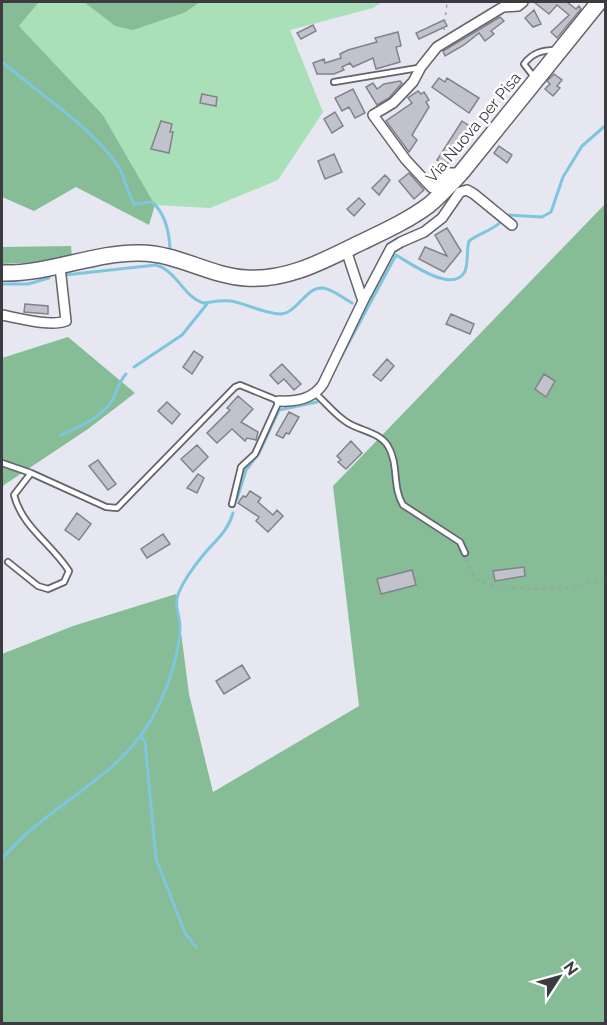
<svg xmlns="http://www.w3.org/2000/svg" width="607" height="1025" viewBox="0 0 607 1025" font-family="Raleway,sans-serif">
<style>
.green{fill:#a9e0b8}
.forest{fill:#87bd96}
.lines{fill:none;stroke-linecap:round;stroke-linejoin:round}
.stream{stroke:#7ec6dd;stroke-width:3}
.building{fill:#c1c2cb;stroke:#82828b;stroke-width:1.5}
.lane-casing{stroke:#63646c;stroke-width:8}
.street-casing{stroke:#63646c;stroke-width:12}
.primary-casing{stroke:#63646c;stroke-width:18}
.path{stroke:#9e9ea6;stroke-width:1.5;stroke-dasharray:3 4.5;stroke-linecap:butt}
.lane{stroke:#fff;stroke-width:4.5}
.street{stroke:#fff;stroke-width:9}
.primary{stroke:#fff;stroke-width:15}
.labels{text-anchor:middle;stroke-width:5;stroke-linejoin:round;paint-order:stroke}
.street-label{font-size:16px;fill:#3c3c40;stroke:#fff}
</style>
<rect width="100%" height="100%" fill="#e7e7f1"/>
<!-- green -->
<path class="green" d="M39 2H84L115 26 186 12 200 2H382L373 8 290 30 323 112 278 180 210 208 155 205 103 115 19 26Z"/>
<!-- forest -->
<path class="forest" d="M2 2H39L19 26 103 115 155 205 149 225 76 187 34 211 2 197Z
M84 2H200L186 12 133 30 115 26Z
M605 204V1023L2 1024V654L73 626 176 594 189 694 213 792 359 706 333 486Z
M71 246 72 257 43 262 2 264V247Z
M68 337 135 393 88 429 4 485 2 489V358Z"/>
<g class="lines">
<!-- stream -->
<path class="stream" d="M2 62C37 92 93 128 118 166 125 177 127 192 134 204L152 202C165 213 169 231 170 248
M506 215 542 217 551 212 563 177 582 146 606 125
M65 275 156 265C177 271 183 296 203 303 212 302 221 300 231 301 247 304 263 313 280 314 297 314 306 286 323 288 332 289 343 298 352 303
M2 284H28L49 278
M340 359 396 255C410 263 451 293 464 273 469 265 466 251 469 241 481 232 490 232 502 221
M134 367 182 335 207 304
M61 435C78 427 103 417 113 399 118 390 119 381 126 374
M237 499 246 470 259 453 279 410 317 402
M141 737 145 741 156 859 185 933 196 947
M2 859C50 801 125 778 158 707 169 683 179 655 180 628 180 615 173 604 179 592 185 578 195 565 204 554 216 540 228 531 233 513"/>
</g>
<!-- building -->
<path class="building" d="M534 2H567L576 9 579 6 581 9 557 38 551 32 569 15 557 5 549 14Z
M534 10 541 24 533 27 525 18Z
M500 17 504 21 491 31 494 34 485 41 479 33 464 45 445 56 443 51Z
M444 20 447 26 419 39 416 33Z
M313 25 316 31 301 39 297 33Z
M398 32 401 46 396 47 400 62 376 69 373 58 353 67 350 63 342 67 344 70 334 74H317L313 63 324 59 325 63 341 58 340 54 348 50 377 42 375 38Z
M554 74 562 80 557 86 560 88 553 96 545 89 550 84 547 81Z
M439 78 445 82 447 78 479 98 469 113 432 87Z
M400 81 402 83 389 98 377 105 366 87 373 83 377 89 384 84Z
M353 89 365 113 355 118 349 107 342 111 335 98Z
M418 91 421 94 424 92 429 100 426 102 429 107 412 135 417 140 409 152 386 121 412 103 408 98Z
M202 94 217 97 216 106 200 103Z
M335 112 343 126 332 133 324 119Z
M161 121 172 124 170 132H173L169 153 151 149Z
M462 121 471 127 446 166 437 160Z
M499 146 512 155 507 163 494 153Z
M334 154 342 172 325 179 318 161Z
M409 173 424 190 414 199 399 181Z
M385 175 390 180 379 195 372 188Z
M359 198 365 204 354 216 347 209Z
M447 228 461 251 444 272 419 259 425 247 447 256 435 235Z
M25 304 48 306V314L24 312Z
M451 314 474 324 470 334 446 324Z
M194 351 203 357 192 374 183 367Z
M387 359 394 366 381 381 373 375Z
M282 364 301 384 294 390 284 379 278 384 270 375Z
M544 374 555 381 546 397 535 389Z
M238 396 253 409 241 422 258 432 256 440 247 438 245 441 232 429 217 443 207 433 230 410 227 408Z
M167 402 180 414 172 424 158 411Z
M289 412 299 417 289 434 286 433 283 438 276 435Z
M351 441 362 453 346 469 338 462 341 460 337 456Z
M197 445 208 457 193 472 181 459Z
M98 460 116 484 108 490 89 466Z
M198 474 204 478 197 493 187 488Z
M250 491 261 498 258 502 273 515 277 510 283 516 268 532 256 521 259 517 238 503 243 496 246 497Z
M77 513 91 524 79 540 65 530Z
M163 534 170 544 147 558 141 549Z
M524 567 525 576 495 581 493 571Z
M412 570 416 585 381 594 377 579Z
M242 665 250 678 224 694 216 681Z"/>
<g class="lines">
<defs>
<path id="lane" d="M534 77 524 64C532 53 542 50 556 50
M334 82 418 68
M316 394C326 403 336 416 348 423 361 431 379 432 388 446 399 464 392 487 403 505L460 542 465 553
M2 463 31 473 106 507 117 508 235 387 240 385 279 401 255 454 241 467 232 504
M8 562 38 586 48 589 64 582 69 571C52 544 22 527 14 495L31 473"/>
<path id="street" d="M461 173H448L432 188 406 160 373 115 393 103 413 82 421 67 437 47 503 7 518 6 523 2
M363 301 391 248 401 242 424 232 442 218 460 192 467 190 474 194 512 225
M2 315C18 318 50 327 66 321L60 267
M279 401C297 402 313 399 323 384L363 301 346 250"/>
<path id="primary" d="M2 273C51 274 94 252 140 253 177 253 210 276 246 278 288 281 325 260 362 242 385 231 409 220 429 205 441 195 451 184 461 173L599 2"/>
</defs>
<!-- lane casing -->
<use href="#lane" class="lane-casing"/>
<!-- street casing -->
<use href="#street" class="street-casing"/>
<!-- primary casing -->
<use href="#primary" class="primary-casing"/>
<!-- path -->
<path class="path" d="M444 30 447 2
M467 559C469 565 471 572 474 577 487 591 554 590 574 587 585 585 594 581 606 581"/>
<!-- lane -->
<use href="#lane" class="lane"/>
<!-- street -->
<use href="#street" class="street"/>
<!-- primary -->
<use href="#primary" class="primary"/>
</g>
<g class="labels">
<!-- street labels -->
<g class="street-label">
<text transform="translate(473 127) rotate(-50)" y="6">Via Nuova per Pisa</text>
</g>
</g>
<!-- border -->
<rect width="607" height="1025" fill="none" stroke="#3c3c40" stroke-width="6"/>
<!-- north arrow -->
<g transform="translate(559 977) rotate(54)" stroke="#ffffff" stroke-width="4.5" paint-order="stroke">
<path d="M0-4.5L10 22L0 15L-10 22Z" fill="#3c3c40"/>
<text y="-9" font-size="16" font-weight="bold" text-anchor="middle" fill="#3c3c40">N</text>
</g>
</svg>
